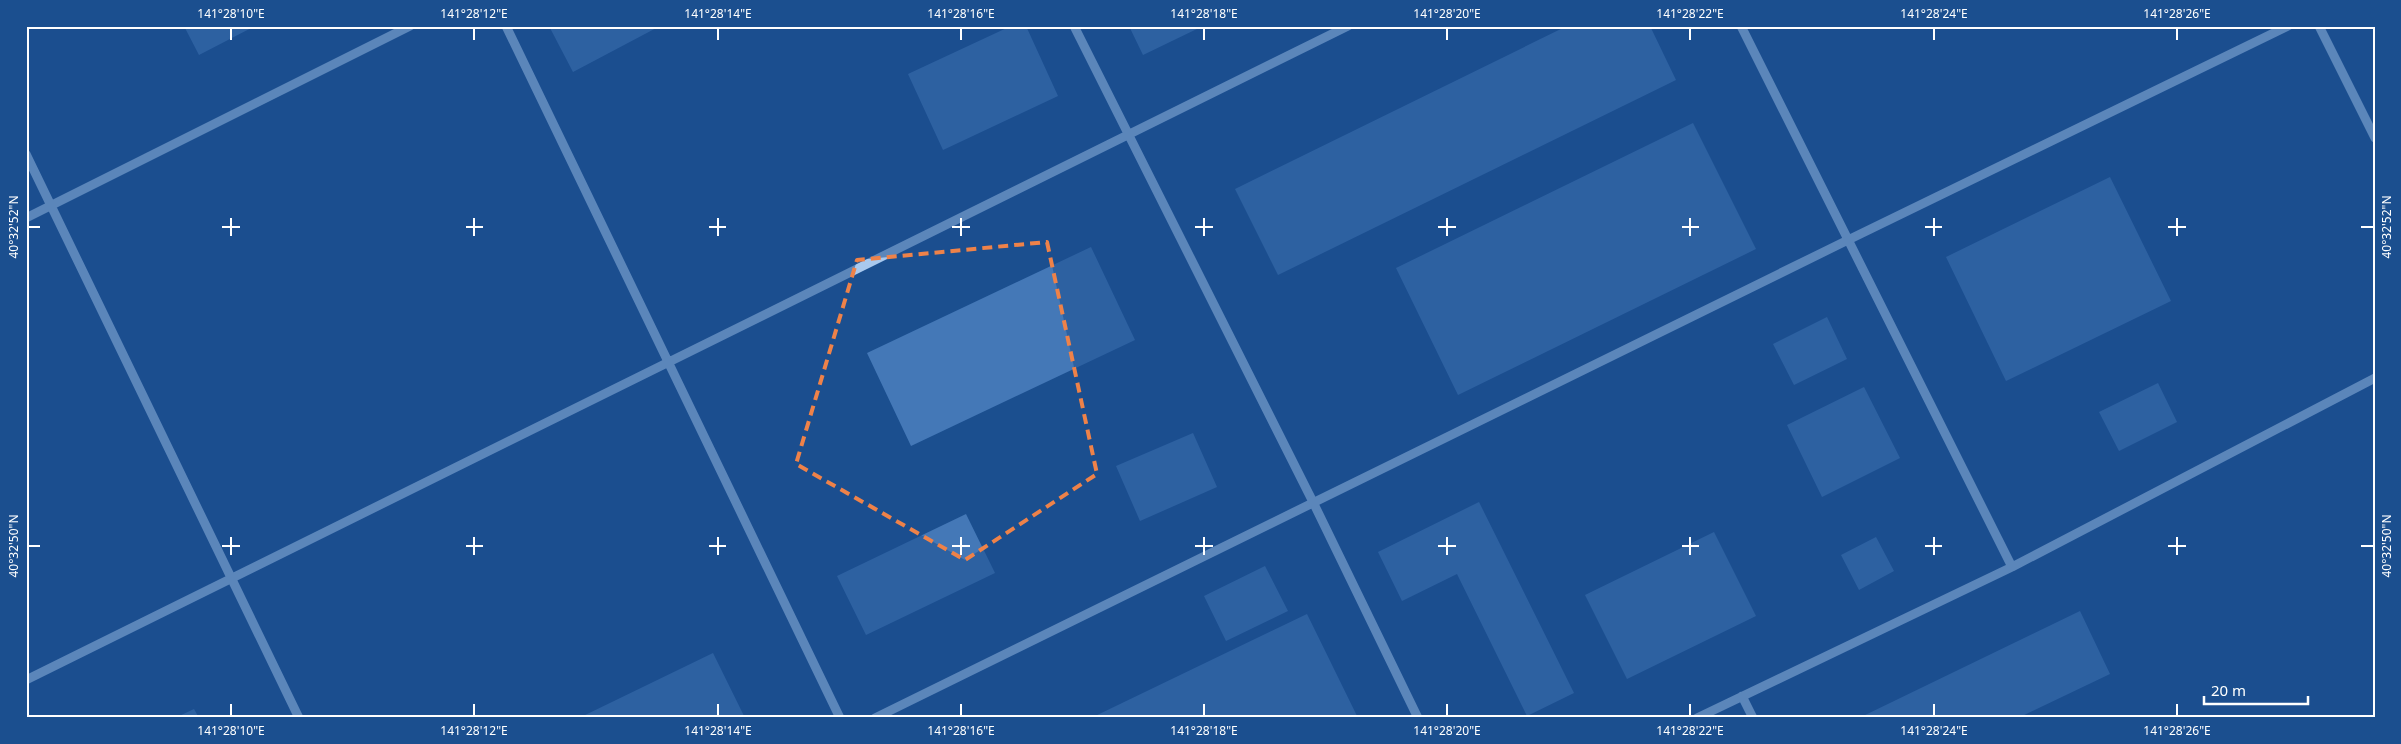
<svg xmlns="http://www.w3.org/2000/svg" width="2401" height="744" viewBox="0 0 2401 744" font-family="'Noto Sans',sans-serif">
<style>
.building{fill:#4478b7}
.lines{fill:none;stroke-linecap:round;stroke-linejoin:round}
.minor{stroke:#a9c9ee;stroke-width:9}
.marked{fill:none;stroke:#ee8249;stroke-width:4;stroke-dasharray:10 6;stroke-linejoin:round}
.ticks{fill:none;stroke:#fff;stroke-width:2}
.neatline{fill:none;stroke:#fff;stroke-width:2}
.ticks-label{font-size:12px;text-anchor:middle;fill:#fff}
</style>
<rect width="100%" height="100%" fill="#1b4f8f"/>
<!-- building -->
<path class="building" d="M184 26H255L199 55Z
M549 26H660L573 72Z
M1011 26H1026L1058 96 943 150 908 74Z
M1129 26H1203L1143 55Z
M1567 26H1650L1676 80 1278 275 1235 189Z
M1693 123 1756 249 1458 395 1396 268Z
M2110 177 2171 301 2006 381 1946 257Z
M1091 247 1135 340 911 446 867 353Z
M1827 317 1847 359 1794 385 1773 344Z
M2158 383 2177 422 2119 451 2099 412Z
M1864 387 1900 458 1822 497 1787 425Z
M1193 433 1217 487 1140 521 1116 466Z
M1479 502 1574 693 1527 716 1457 574 1402 601 1378 552Z
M966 514 995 573 866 635 837 576Z
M1714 532 1756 616 1627 679 1585 595Z
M1876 537 1894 571 1859 590 1841 555Z
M1265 566 1288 611 1226 641 1204 596Z
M2080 611 2110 674 2018 718H1859Z
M1307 614 1358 718H1091Z
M713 653 745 718H579Z
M194 709 199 718H175Z"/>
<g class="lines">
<!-- minor -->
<path class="minor" d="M506 26 840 718
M1074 26 1314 504 1418 718
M1741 26 2012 567
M2319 26 2375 138
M26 154 299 718
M26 218 410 26
M26 680 1348 26
M1742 696 1753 718
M875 718 1848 240 2288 26
M1697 718 2012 567 2375 378"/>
</g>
<!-- marked area -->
<path d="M0 0H2401V744H0ZM1047 242 1097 474 965 560 796 464 857 260Z" fill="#1b4f8f" fill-opacity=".55" fill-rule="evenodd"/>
<path class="marked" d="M1047 242 1097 474 965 560 796 464 857 260Z"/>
<!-- ticks -->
<path class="ticks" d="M231 28V40M474 28V40M718 28V40M961 28V40M1204 28V40M1447 28V40M1690 28V40M1934 28V40M2177 28V40M231 218V236M474 218V236M718 218V236M961 218V236M1204 218V236M1447 218V236M1690 218V236M1934 218V236M2177 218V236M28 227H40M222 227H240M466 227H483M709 227H726M952 227H970M1195 227H1213M1438 227H1456M1682 227H1699M1925 227H1942M2168 227H2186M2361 227H2374M231 537V555M474 537V555M718 537V555M961 537V555M1204 537V555M1447 537V555M1690 537V555M1934 537V555M2177 537V555M28 546H40M222 546H240M466 546H483M709 546H726M952 546H970M1195 546H1213M1438 546H1456M1682 546H1699M1925 546H1942M2168 546H2186M2361 546H2374M231 704V716M474 704V716M718 704V716M961 704V716M1204 704V716M1447 704V716M1690 704V716M1934 704V716M2177 704V716"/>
<!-- border -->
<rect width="2401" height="744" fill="none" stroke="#1b4f8f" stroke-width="55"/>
<!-- scale -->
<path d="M2204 696v8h104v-8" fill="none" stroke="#ffffff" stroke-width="2.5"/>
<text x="2211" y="696" font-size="15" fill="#ffffff" stroke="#1b4f8f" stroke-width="4" paint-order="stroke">20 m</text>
<rect x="28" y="28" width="2346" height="688" class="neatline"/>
<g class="ticks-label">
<text x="231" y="18">141°28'10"E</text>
<text x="474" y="18">141°28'12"E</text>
<text x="718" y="18">141°28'14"E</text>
<text x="961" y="18">141°28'16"E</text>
<text x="1204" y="18">141°28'18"E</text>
<text x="1447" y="18">141°28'20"E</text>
<text x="1690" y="18">141°28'22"E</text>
<text x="1934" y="18">141°28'24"E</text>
<text x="2177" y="18">141°28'26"E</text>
<text transform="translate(14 227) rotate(-90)" y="4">40°32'52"N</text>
<text transform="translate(2387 227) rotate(-90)" y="4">40°32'52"N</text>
<text transform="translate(14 546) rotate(-90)" y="4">40°32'50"N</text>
<text transform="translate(2387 546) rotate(-90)" y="4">40°32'50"N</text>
<text x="231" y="735">141°28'10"E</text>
<text x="474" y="735">141°28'12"E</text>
<text x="718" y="735">141°28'14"E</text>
<text x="961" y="735">141°28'16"E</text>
<text x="1204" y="735">141°28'18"E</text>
<text x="1447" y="735">141°28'20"E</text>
<text x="1690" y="735">141°28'22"E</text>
<text x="1934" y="735">141°28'24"E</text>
<text x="2177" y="735">141°28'26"E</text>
</g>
</svg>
